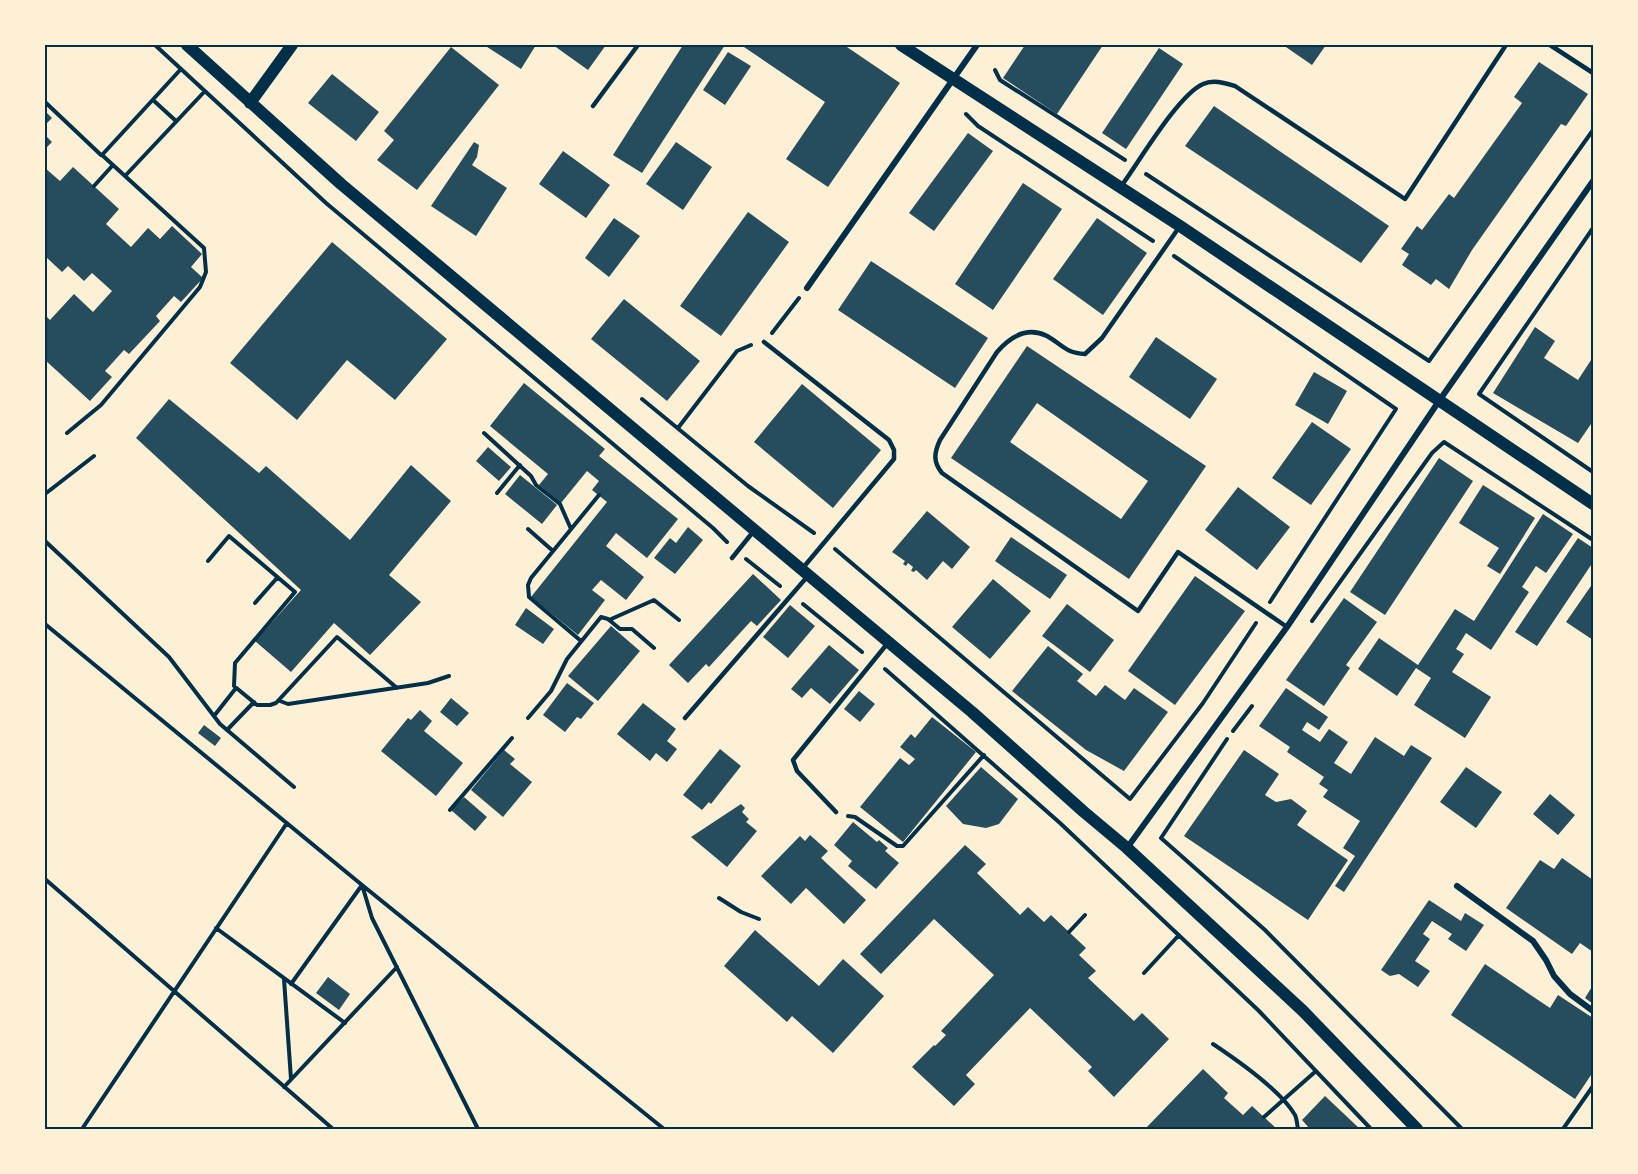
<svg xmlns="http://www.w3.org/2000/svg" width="1638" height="1174" viewBox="0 0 1638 1174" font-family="'Roboto Condensed',sans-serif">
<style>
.building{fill:#264d5e;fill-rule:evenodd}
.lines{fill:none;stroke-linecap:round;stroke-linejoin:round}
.path{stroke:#003049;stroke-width:4}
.service{stroke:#003049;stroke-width:4.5}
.minor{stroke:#003049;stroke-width:6}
.secondary{stroke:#003049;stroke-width:12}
.neatline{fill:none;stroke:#003049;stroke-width:2}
</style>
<rect width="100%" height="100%" fill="#fdf0d5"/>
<!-- building -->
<path class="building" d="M484 45H536L521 69Z
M553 45H606L588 70Z
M683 45H725L642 173 613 155Z
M741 45H844L900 83 828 187 786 159 825 102Z
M1025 45H1103L1057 114 1003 78Z
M1283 45H1326L1312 65Z
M451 47 499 85 417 190 377 160 394 140 384 131Z
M1159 48 1183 64 1126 149 1102 133Z
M728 52 751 66 725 105 703 90Z
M1539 62 1588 94 1566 126 1561 124 1472 250 1449 289 1436 279 1431 285 1402 265 1409 254 1401 249 1417 226 1422 230 1449 194 1454 198 1522 103 1514 97Z
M332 74 379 112 356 141 308 103Z
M1214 106 1389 226 1361 263 1185 146Z
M45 111 52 118 45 125Z
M968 133 993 151 934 231 909 213Z
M45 135 52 142 45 149Z
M474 142 479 145 477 157 472 165 507 188 476 236 431 206Z
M676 142 712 167 683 210 646 184Z
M563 151 610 185 586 218 539 184Z
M73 167 119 209 106 224 131 247 148 228 160 239 172 226 202 254 191 267 203 278 181 302 174 296 156 316 160 321 129 354 124 350 105 371 112 377 90 401 45 360V315L50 320 74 294 93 312 112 291 92 273 84 281 68 266 62 272 45 256V168L60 181Z
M1023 183 1062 209 993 310 955 284Z
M748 212 789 242 721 336 680 306Z
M614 218 640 236 609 277 585 258Z
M1097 218 1147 253 1103 315 1053 279Z
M332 242 447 339 395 400 347 360 297 420 230 363Z
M871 261 988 338 955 388 838 310Z
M624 299 700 361 667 401 591 339Z
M1535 327 1555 341 1544 358 1578 380 1593 357V421L1578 443 1493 393Z
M1156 337 1217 379 1190 419 1129 377Z
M1027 346 1206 466 1129 579 951 458ZM1037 403 1148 481 1121 519 1010 442Z
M1314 372 1347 391 1328 424 1295 405Z
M524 383 605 449 599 456 678 519 647 558 616 533 606 546 644 577 626 600 601 580 592 590 605 600 578 635 531 597 607 502 592 490 599 481 587 471 561 503 539 485 548 474 490 426Z
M802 384 881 450 833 508 754 442Z
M169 399 259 473 266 466 350 540 411 465 451 501 389 575 421 602 370 655 334 623 291 672 255 641 301 590 136 438Z
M1312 422 1351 449 1311 505 1272 478Z
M488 447 511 467 499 481 476 461Z
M1439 458 1473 481 1385 615 1350 592Z
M520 475 557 505 542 524 505 494Z
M1483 485 1535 518 1500 574 1487 566 1499 548 1459 523Z
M1238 487 1290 527 1257 570 1205 530Z
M927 511 970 547 952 569 943 561 927 580 916 570 914 572 911 571 913 567 908 563 906 566 903 564 905 561 892 552Z
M1543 514 1573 534 1546 573 1536 566 1522 587 1529 592 1491 650 1466 633 1456 649 1464 654 1452 672 1491 697 1465 738 1414 705 1431 678 1416 668 1397 696 1358 669 1379 638 1418 665 1455 609 1474 621Z
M688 527 703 540 675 574 654 558 670 538 676 543Z
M1011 537 1067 575 1050 599 995 561Z
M1578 538 1593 548V562L1537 646 1515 632Z
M753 574 781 600 757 626 751 621 709 667 706 664 688 683 669 665Z
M1195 576 1245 611 1175 705 1128 671Z
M993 579 1031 611 990 659 952 627Z
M1593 583V640L1566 622Z
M1344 598 1377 622 1346 665 1350 668 1324 706 1286 680Z
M1067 604 1114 640 1090 672 1042 636Z
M790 605 815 626 788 658 763 637Z
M526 608 554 629 543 644 515 625Z
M611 626 640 651 598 701 568 676Z
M829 645 859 670 830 704 811 688 802 698 791 689Z
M1048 646 1083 674 1077 681 1096 696 1105 685 1125 700 1134 688 1168 712 1124 771 1086 750 1012 691Z
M567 683 594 703 581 719 577 717 565 732 543 715Z
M1286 688 1328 717 1319 730 1307 722 1302 730 1320 742 1329 729 1348 742 1334 763 1351 774 1375 737 1404 756 1411 745 1432 758 1344 892 1335 886 1355 856 1343 848 1360 821 1323 797 1328 790 1319 784 1324 777 1287 752 1290 747 1259 726Z
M859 691 875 704 860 722 844 709Z
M451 698 469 713 457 726 440 712Z
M643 703 676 729 667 741 677 749 667 762 656 753 650 761 617 734Z
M420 710 432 721 424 731 463 763 436 796 381 751 408 718 411 720Z
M932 717 976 752 903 842 860 807 900 758 909 765 915 759 900 747 911 734 915 738Z
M204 725 221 738 215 746 198 733Z
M720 749 741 766 711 804 709 802 702 810 683 795Z
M504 750 515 759 510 764 532 782 503 817 471 790Z
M1244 750 1279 774 1265 795 1276 802 1291 799 1307 811 1297 825 1348 860 1308 920 1184 836Z
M981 767 1018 799 999 824 986 828 963 824 946 806Z
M1466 767 1502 792 1476 828 1440 802Z
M1550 794 1575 815 1558 835 1533 814Z
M464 797 487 817 475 831 451 810Z
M741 804 745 808 742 812 749 819 746 822 757 831 727 867 691 837Z
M853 822 877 842 879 840 888 848 885 851 899 863 876 889 848 866 852 861 834 845Z
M810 835 828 851 821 858 866 900 844 924 806 888 791 904 761 876 800 836 805 841Z
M965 845 986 864 977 873 1020 915 1028 907 1044 922 1051 915 1086 948 1079 955 1096 971 1088 978 1134 1021 1142 1013 1169 1039 1114 1097 1088 1071 1092 1067 1030 1008 966 1075 975 1084 954 1106 912 1067 934 1045 935 1046 946 1035 941 1031 994 975 934 919 881 974 860 954Z
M1562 858 1593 880V952L1580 943 1572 954 1506 908 1540 860 1554 869Z
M1429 900 1461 921 1465 913 1484 925 1466 951 1448 939 1452 934 1432 921 1423 934 1430 939 1415 961 1430 971 1418 987 1399 974 1390 976 1381 970Z
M755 930 819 986 843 959 884 996 833 1053 792 1016 787 1022 724 966Z
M1485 964 1550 1008 1558 995 1593 1018V1072L1575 1099 1451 1015Z
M328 977 350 994 339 1010 316 993Z
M1593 985V1004L1585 998Z
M1203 1069 1228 1093 1224 1098 1243 1115 1252 1106 1277 1129H1145Z
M1325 1096 1360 1129H1310L1302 1120Z"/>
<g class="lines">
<!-- path -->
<path class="path" d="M155 45 326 203 713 528 727 542
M181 69 102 155 125 176 205 91
M995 70 1000 80 1125 160
M153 100 176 121
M45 102 101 155
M966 114 978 126 1153 241
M1146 174 1429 361 1593 130
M94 186 113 165
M1593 228 1479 394 1593 472
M1174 256 1396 409 1270 602
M772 333 799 298
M642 399 748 486 814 533
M678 428 737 351 751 345
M67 433 101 405 200 287 206 272 204 248 125 176
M484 433 531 476 536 485 560 504 571 529
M497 493 520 465
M45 494 94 456
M528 529 553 551
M45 541 169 657 220 724 294 787
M835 549 1130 799 1203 703 1256 623
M746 559 780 586
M208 561 229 536 295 592 235 663 234 686 257 705H270L276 703 337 637 397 688
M255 603 277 578
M803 604 862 652
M609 620 654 600 679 620
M1312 621 1432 453 1444 442 1593 540
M45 624 362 885 664 1129
M581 641 529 597 528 585 531 578 599 495
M885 669 1060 823 1259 1011 1371 1129
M280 701 288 704 428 683 449 676
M214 716 236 688
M528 718 551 691 567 659 601 617 608 619 620 629H632L654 648
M227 730 254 702
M1233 731 1252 706
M1227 739 1161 838 1265 930 1462 1129
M450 810 512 738
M848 816 855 817 897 846H903L984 755
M45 879 333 1129
M362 885 372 918 478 1129
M719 898 741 912 759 919
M216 928 345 1023
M1069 932 1085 915
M1144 973 1179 935
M284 979 291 1079
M291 984 362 885
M1213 1044C1237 1060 1281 1091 1295 1115 1297 1119 1297 1125 1298 1129
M284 1087 397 967
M1264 1117 1316 1071
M82 1129 287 823
M1563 1129 1593 1086"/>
<!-- service -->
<path class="service" d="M1550 45 1593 73
M593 106 638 45
M1122 185C1139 162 1178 95 1203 84 1213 79 1225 83 1235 86L1405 199 1506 45
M1180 226 1102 338 1085 354C1065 353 1063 345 1047 336 1027 326 1010 337 997 352L940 440C934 453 933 462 942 473L1138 611 1178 552 1287 627
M764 342 889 440 894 450V459L802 569
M732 558 753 532
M685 718 807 577
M836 812 797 771 793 760 887 644"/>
<!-- minor -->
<path class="minor" d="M807 288 977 45
M1127 848 1287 627 1439 401 1593 181
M1457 886 1533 941 1546 960 1554 976 1570 994 1593 1011"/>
<!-- secondary -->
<path class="secondary" d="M187 45 341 184 972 712 1084 812 1127 848 1303 1011 1417 1129
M901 45 1180 226 1593 504
M250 103 292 45"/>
</g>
<!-- border -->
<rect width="1638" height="1174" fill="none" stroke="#fdf0d5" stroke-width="93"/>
<rect x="46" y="46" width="1546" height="1082" class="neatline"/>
</svg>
